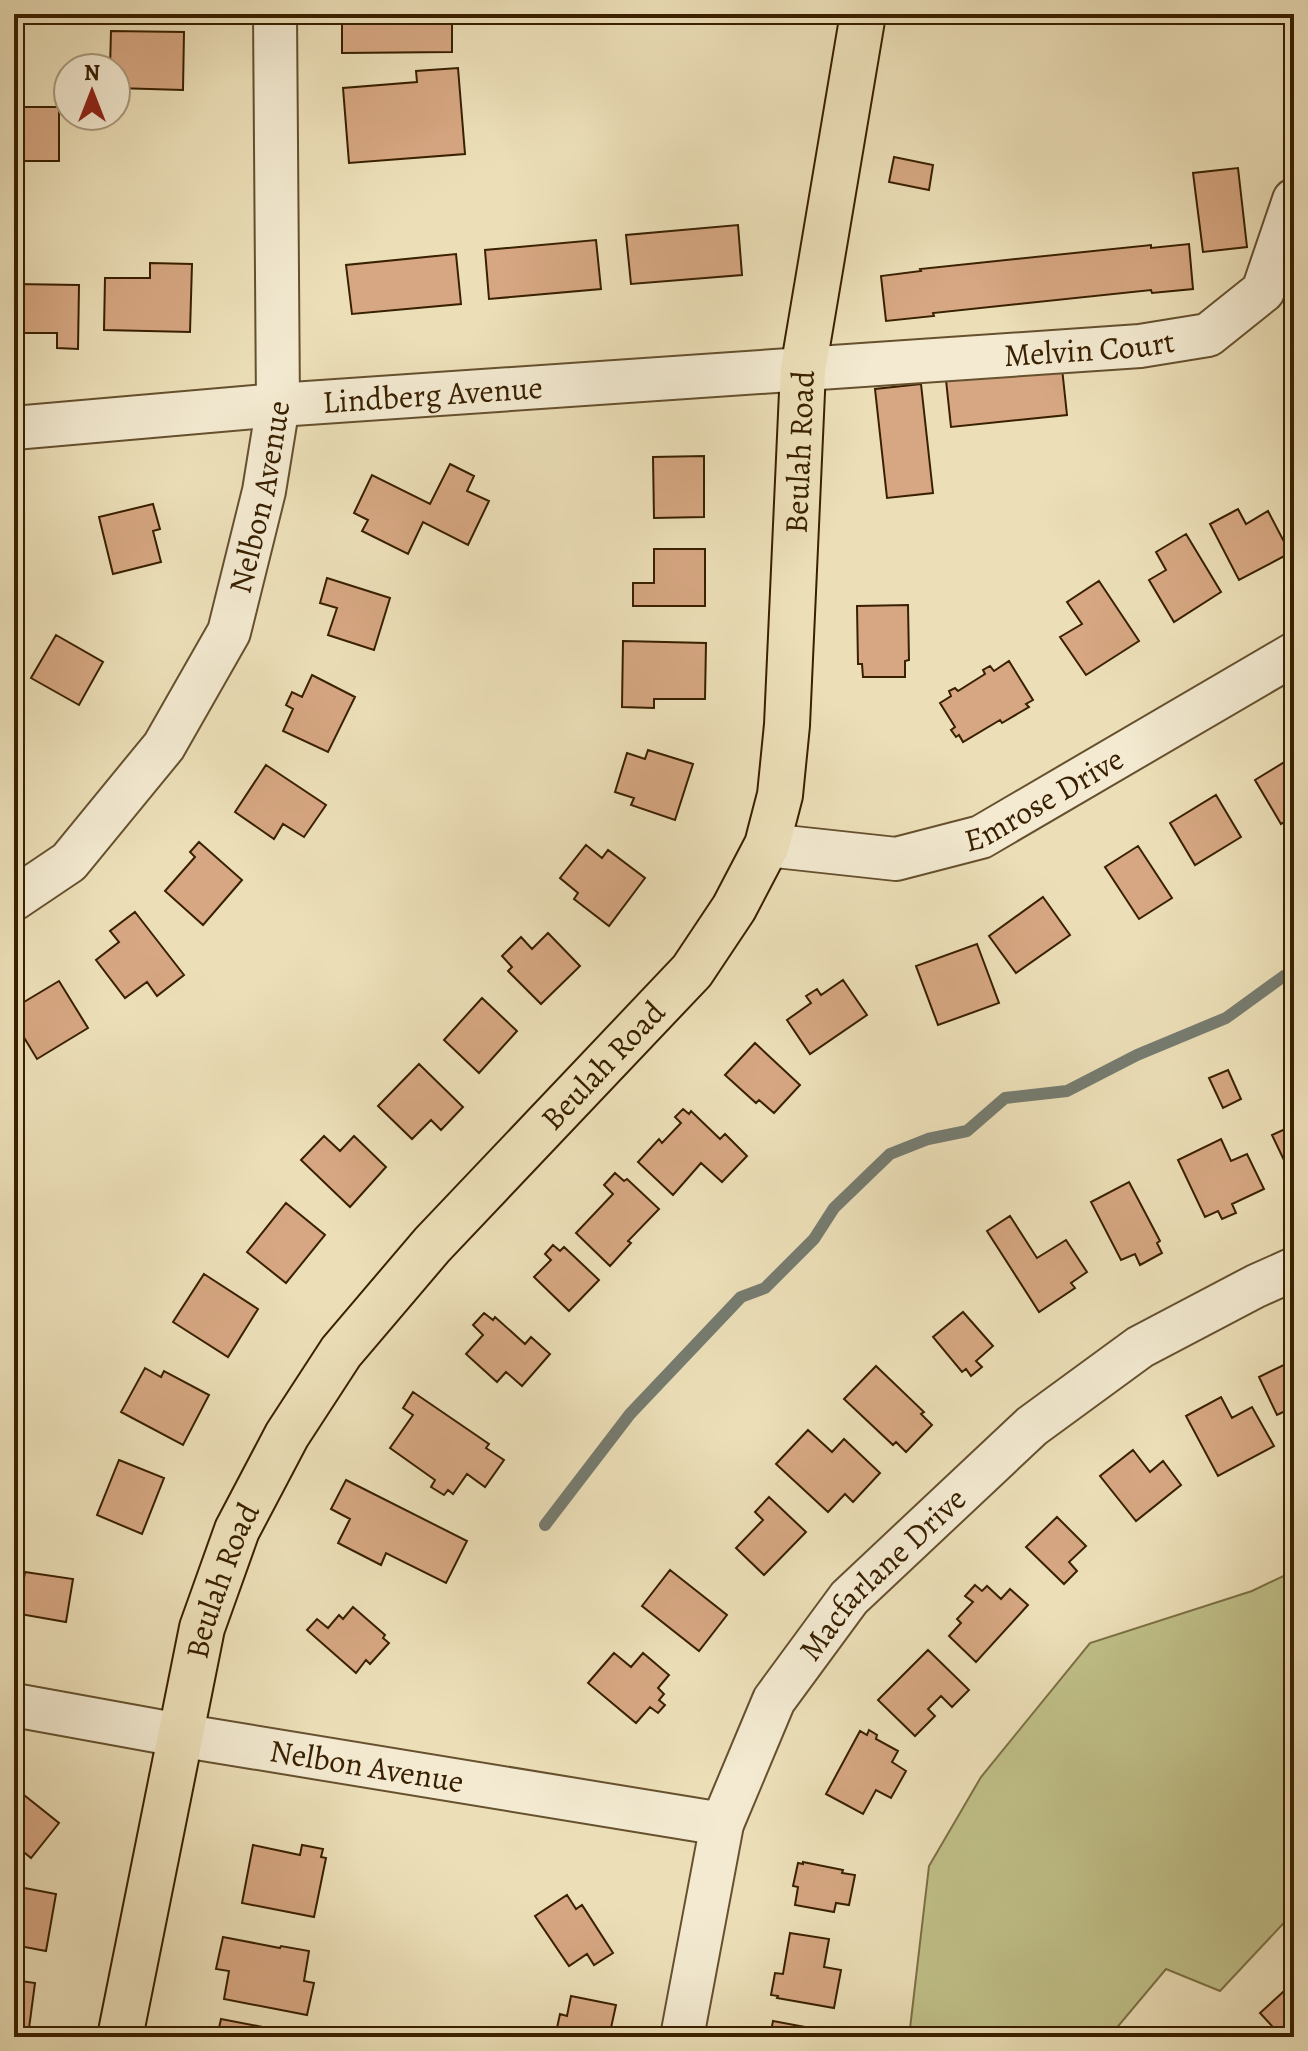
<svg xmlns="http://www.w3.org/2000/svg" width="1308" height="2051" viewBox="0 0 1308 2051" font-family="Alegreya,serif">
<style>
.green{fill:#c0c089;stroke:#7c7044;stroke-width:2}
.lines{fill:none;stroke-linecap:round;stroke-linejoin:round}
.stream{stroke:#767c70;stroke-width:12}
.building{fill:#d6a782;stroke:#392000;stroke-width:2}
.minor-casing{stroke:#66502e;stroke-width:46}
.major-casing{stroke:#392000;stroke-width:48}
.minor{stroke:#f3ead1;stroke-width:42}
.major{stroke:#ecdfb8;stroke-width:44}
.labels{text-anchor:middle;stroke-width:6;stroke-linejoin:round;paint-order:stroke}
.street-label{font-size:32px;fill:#392000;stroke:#f3ead1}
</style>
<rect width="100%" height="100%" fill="#ecdfb8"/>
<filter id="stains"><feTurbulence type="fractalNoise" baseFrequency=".0025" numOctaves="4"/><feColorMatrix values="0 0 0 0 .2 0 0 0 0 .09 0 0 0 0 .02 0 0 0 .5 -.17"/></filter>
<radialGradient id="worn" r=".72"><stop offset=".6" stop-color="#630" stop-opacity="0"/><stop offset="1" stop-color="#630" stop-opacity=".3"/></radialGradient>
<!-- green -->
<path class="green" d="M1294 1571V1912L1220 1991 1166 1969 1109 2037H909L929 1866 981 1777 1090 1643 1252 1591Z"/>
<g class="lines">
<!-- stream -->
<path class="stream" d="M545 1525 630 1414 741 1297 765 1288 814 1239 834 1208 890 1154 928 1139 967 1131 1005 1098 1067 1091 1137 1055 1226 1018 1284 976 1294 973"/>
</g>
<!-- building -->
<path class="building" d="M342 14H452V52L342 53Z
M111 31 184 32 183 90 116 88V68H110Z
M458 68 465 154 349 163 343 88 417 82 416 71Z
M14 107H59V161H14Z
M894 157 933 165 929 190 889 182Z
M1238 168 1247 247 1203 252 1193 173Z
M738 225 742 275 631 284 626 235Z
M596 240 601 289 489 299 485 250Z
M1189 244 1193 289 1152 293 1151 290 933 313 934 316 886 321 881 276 921 271 920 269 1151 245V248Z
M456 254 461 304 352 314 346 265Z
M150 263 192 264 190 332 104 330 105 278H150Z
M14 284 79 285 78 349 57 348V333H24V347H14Z
M1062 368 1067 415 951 427 946 380Z
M921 384 933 493 887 498 875 389Z
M704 456V517L654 518 653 457Z
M450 464 474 476 467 491 489 501 468 545 423 522 408 554 362 531 368 520 354 513 372 475 430 504Z
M153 504 160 529 153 531 161 562 113 574 99 517Z
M1238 509 1246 524 1268 511 1290 553 1239 580 1210 524Z
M1186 534 1221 592 1174 622 1149 580 1166 570 1156 552Z
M654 549H705V606H633V583H654Z
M327 578 390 598 374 650 328 635 337 608 320 603Z
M1099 581 1139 641 1086 675 1060 637 1082 624 1067 602Z
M908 605 909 660 905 661V677H863L862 664H858L857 606Z
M56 635 103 662 79 705 31 678Z
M623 641 706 643 705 699H654V708L622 707Z
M1009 661 1033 700 1026 704 1029 707 1002 723 1000 720 963 742 959 735 956 737 951 730 955 727 940 703 951 696 949 691 955 688 958 691 985 674 983 670 990 666 994 671Z
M312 675 355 697 328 752 283 731 293 709 286 705 292 692 302 697Z
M1294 747V820L1292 817 1281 824 1255 780 1291 758 1287 751Z
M648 750 693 764 675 820 631 805 634 798 615 792 627 753 645 759Z
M266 765 326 805 304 837 283 824 274 839 235 812Z
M1216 795 1241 837 1195 865 1170 823Z
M199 842 242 880 203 925 165 891 195 857 190 852Z
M586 845 602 858 608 850 645 878 609 926 574 899 578 893 560 878Z
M1138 846 1172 898 1139 919 1105 867Z
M1043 897 1070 935 1016 973 989 936Z
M135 912 184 975 157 996 147 982 125 998 96 960 119 942 110 931Z
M548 933 580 966 541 1004 508 971 512 967 502 956 521 937 532 949Z
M977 944 999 1003 938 1025 916 966Z
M843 980 867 1015 810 1054 787 1020 811 1003 806 996 817 989 821 995Z
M59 981 88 1028 37 1059 14 1021V1008Z
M482 998 517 1031 479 1073 444 1040Z
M755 1043 800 1085 774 1113 759 1100 756 1103 725 1075Z
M419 1064 463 1107 441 1130 431 1120 412 1139 378 1106Z
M1228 1070 1241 1099 1223 1108 1209 1078Z
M683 1109 689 1114 691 1111 720 1139 725 1134 747 1156 722 1182 701 1163 673 1195 638 1162 659 1139 662 1143 681 1123 675 1117Z
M1294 1125V1176L1292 1177 1272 1135Z
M324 1136 340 1151 354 1136 386 1167 350 1207 301 1160Z
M1221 1139 1231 1161 1247 1154 1264 1189 1232 1204 1236 1213 1222 1219 1218 1211 1205 1217 1178 1160Z
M615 1173 624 1181 627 1179 659 1209 628 1241 631 1243 610 1266 576 1233 613 1194 604 1185Z
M1129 1182 1160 1241 1157 1243 1162 1253 1140 1265 1135 1254 1121 1260 1091 1202Z
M286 1203 325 1235 286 1283 247 1252Z
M1010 1216 1037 1258 1066 1240 1087 1272 1071 1283 1075 1288 1039 1312 987 1231Z
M553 1245 560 1251 564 1247 599 1280 569 1311 534 1277 551 1260 545 1254Z
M204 1274 258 1309 228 1357 173 1322Z
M963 1312 993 1346 976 1361 982 1367 971 1376 966 1369 962 1372 933 1337Z
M484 1313 493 1320 495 1317 525 1344 531 1337 550 1354 522 1386 506 1372 497 1382 466 1354 483 1335 473 1325Z
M1294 1360V1407L1277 1415 1259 1377Z
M876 1366 924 1412 921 1414 932 1425 906 1452 896 1442 893 1445 844 1399Z
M145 1368 161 1377 164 1371 209 1395 183 1445 121 1412Z
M413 1392 489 1444 486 1448 504 1460 485 1487 467 1474 453 1494 448 1490 444 1495 431 1487 435 1480 390 1448 413 1415 403 1408Z
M1221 1397 1232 1418 1252 1407 1274 1446 1218 1476 1186 1416Z
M808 1430 832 1452 844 1439 880 1473 853 1502 845 1494 828 1512 776 1464Z
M1133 1450 1150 1472 1163 1461 1181 1485 1136 1521 1100 1476Z
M119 1460 164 1478 142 1534 97 1515Z
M346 1480 467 1541 446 1583 386 1553 381 1565 338 1543 350 1519 331 1509Z
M769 1497 806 1532 764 1575 736 1548 763 1520 755 1512Z
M1057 1517 1086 1546 1069 1562 1077 1571 1064 1584 1026 1547Z
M670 1570 727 1615 699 1651 642 1606Z
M25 1572 73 1579 66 1622 14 1613V1587L22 1589Z
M975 1585 982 1591 987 1586 1001 1599 1010 1589 1028 1605 976 1662 949 1636 961 1623 957 1619 973 1602 965 1596Z
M353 1607 385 1635 383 1638 389 1643 370 1664 366 1660 356 1673 307 1630 317 1619 328 1628 339 1615 343 1619Z
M928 1650 969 1690 952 1707 941 1696 928 1709 935 1716 915 1736 878 1700Z
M614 1653 631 1667 643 1653 669 1675 658 1688 664 1694 659 1700 665 1705 658 1713 650 1707 636 1723 588 1683Z
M869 1730 877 1735 876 1739 898 1751 892 1762 906 1771 891 1798 876 1790 863 1814 826 1794 860 1731 867 1735Z
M14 1787 59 1823 31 1858 14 1844Z
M253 1845 300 1855 302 1845 323 1849 321 1857 326 1858 314 1917 242 1903Z
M803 1862 843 1870 842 1873 855 1875 849 1905 836 1903 834 1912 795 1905 798 1887 793 1886 798 1863 803 1864Z
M14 1886 56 1894 46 1951 14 1945Z
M567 1895 576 1909 582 1905 613 1953 594 1965 587 1954 569 1966 535 1916Z
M790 1933 829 1939 824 1967 841 1970 834 2008 777 1998 778 1996 771 1995 775 1973 783 1974Z
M223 1937 280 1948 281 1946 309 1951 304 1981 314 1983 307 2015 224 1999 229 1971 216 1969Z
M14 1980 35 1983 28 2036 14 2034Z
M1294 1982V2037H1282L1260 2013Z
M571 1996 616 2005 609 2037H555L560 2014 567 2016Z
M221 2019 268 2028 267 2036 271 2037H217Z
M773 2021 816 2029 814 2037H770Z"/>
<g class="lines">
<defs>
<g id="minor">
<path id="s1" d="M14 428 278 405 1140 346 1208 335 1263 291 1294 200"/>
<path id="s2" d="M767 845 896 859 981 837 1294 654"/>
<path id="s3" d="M14 899 69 862 164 746 229 632 264 491 278 405 275 14"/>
<path id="s4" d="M14 1705 179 1735 722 1824"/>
<path id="s5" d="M682 2037 722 1824 774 1700 849 1598 1032 1426 1140 1347 1256 1286 1294 1269"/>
</g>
<g id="major">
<path id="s6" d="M120 2037 202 1628 237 1530 287 1435 341 1352 432 1245 692 971 734 908 767 845 780 795 787 725 803 370 863 14"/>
</g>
</defs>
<!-- minor casing -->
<use href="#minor" class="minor-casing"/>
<!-- major casing -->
<use href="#major" class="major-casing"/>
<!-- minor -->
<use href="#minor" class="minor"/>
<!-- major -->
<use href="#major" class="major"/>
</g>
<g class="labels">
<!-- street labels -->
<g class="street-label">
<text dy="11" stroke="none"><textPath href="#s1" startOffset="1078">Melvin Court</textPath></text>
<text dy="11" stroke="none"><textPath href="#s1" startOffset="420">Lindberg Avenue</textPath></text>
<text dy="11" stroke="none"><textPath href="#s6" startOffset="1788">Beulah Road</textPath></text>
<text dy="11" stroke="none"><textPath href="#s3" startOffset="486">Nelbon Avenue</textPath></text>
<text dy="11" stroke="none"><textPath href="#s2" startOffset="290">Emrose Drive</textPath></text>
<text dy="11" stroke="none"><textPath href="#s6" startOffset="1116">Beulah Road</textPath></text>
<text dy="11" stroke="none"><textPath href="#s5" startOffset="518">Macfarlane Drive</textPath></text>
<text dy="11" stroke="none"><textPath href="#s6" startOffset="468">Beulah Road</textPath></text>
<text dy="11" stroke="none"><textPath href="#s4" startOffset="358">Nelbon Avenue</textPath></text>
</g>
</g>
<!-- margin -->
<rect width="1308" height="2051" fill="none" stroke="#ecdfb8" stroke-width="48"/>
<rect x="16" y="16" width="1276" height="2019" fill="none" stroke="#392000" stroke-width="4"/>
<rect x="24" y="24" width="1260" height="2003" fill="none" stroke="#392000" stroke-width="2"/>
<!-- north arrow -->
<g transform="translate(92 92)"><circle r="38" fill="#f3ead1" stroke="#a9997d" stroke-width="2"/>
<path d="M0-6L14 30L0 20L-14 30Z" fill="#8f2418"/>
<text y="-12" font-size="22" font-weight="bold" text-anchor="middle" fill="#392000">N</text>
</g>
<rect width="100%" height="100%" filter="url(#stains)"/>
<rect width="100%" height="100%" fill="url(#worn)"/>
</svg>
